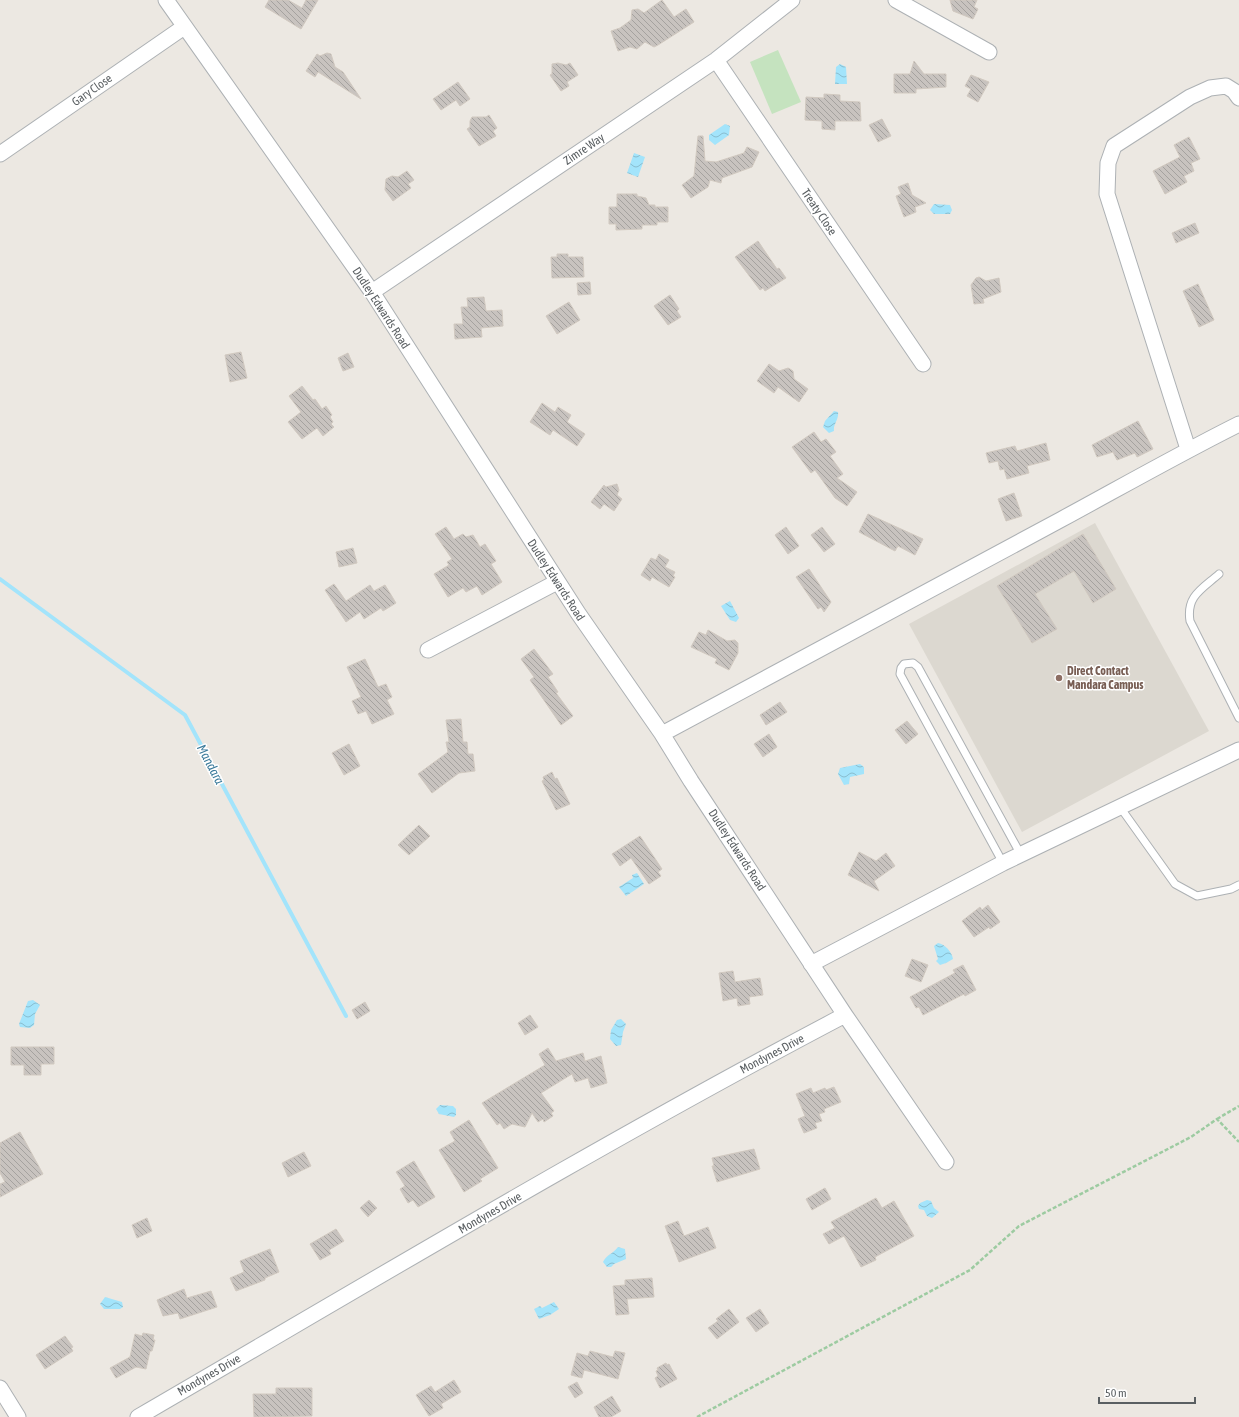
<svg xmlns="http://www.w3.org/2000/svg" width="1239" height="1417" viewBox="0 0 1239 1417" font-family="'Asap Condensed',sans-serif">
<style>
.education{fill:#dcd8d0}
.pitch{fill:#c5e3bf}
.water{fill:url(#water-waves)}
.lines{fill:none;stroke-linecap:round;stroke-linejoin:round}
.stream{stroke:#a3e4fb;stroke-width:4}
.building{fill:url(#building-back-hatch);stroke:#d1c9c0}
.lane-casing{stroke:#adb1b4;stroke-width:9}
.street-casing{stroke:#adb1b4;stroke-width:17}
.path{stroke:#9dcba1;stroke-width:2.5;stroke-dasharray:4 2;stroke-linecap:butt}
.lane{stroke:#fff;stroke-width:7}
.street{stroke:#fff;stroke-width:15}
.education-dot{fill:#8d6e63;stroke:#fff;stroke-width:1.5}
.labels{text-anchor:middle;stroke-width:3;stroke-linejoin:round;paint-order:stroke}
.street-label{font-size:12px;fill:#5a5f62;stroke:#fff}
.education-label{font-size:12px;font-weight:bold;fill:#785e54;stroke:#fff;text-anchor:start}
.water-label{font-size:13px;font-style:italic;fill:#3c7b9b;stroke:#fff}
</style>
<defs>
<pattern id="water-waves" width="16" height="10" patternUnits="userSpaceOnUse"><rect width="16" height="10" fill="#a3e4fb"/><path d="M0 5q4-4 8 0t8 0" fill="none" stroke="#88bccf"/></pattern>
<pattern id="building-back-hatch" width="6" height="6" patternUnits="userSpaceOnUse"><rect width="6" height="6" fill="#c8c3bf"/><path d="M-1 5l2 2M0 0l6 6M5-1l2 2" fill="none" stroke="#a5a29f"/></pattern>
</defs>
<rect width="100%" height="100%" fill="#ece8e2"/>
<!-- education -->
<path class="education" d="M1095 523 1209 731 1022 832 909 624Z"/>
<!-- pitch -->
<path class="pitch" d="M778 50 801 102 772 114 750 62Z"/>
<!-- water -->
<path class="water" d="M840 64 846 67 847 84H835L836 67Z
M725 124 730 126 729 135 715 145 709 140V135Z
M634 153 645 157 638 177 627 173Z
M934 204 950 205 952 210 950 214H934L930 210Z
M834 411 838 412C839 420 833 424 834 431L829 433 823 427 825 421Z
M730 601 739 618 736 622 730 620 721 606Z
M860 764 864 767V774L850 777 849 784 844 785 838 774 840 768Z
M637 873 644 884 626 896 619 887 633 878 632 875Z
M938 943C945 944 952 952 953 959L946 963 940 965 936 961 938 959 934 946Z
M33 1000 40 1005 35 1014 34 1025 30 1028 20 1027 19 1024 28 1001Z
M621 1019 626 1024 623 1032 621 1045 616 1046 610 1039 611 1030 617 1020Z
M440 1105 453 1106 456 1109V1115L454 1117 439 1114 436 1109Z
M927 1200 931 1201 934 1208 939 1212 932 1218 927 1216 924 1210 919 1209 918 1206 920 1203Z
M618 1247 625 1249 626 1259 614 1264 611 1267H607L603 1262C606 1255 613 1254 618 1247Z
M105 1297 122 1302 123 1307 120 1309H104L100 1304Z
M554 1302 559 1309 550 1315 539 1319 534 1309 540 1306 542 1308Z"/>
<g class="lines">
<!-- stream -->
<path class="stream" d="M0 579 185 715 346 1016"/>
</g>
<!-- building -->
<path class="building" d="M269 0H288L302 8 306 0H318L301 29 265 7Z
M662 0 674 17 686 9 694 22 658 45 654 47 645 42 637 49 630 47 618 51 611 31 620 28 631 20 632 10 638 9 644 13Z
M950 0H977L974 7 978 9 973 19 953 11Z
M327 53 331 54 335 67 343 72 361 99 318 72 315 77 306 71 317 54 320 56Z
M914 61 924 74H946V87L916 89V93H894V74H910Z
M558 63 566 65 570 63 578 75 567 82 569 86 561 91 550 75 552 74V64Z
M971 75 989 82 978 102 967 96 971 89 965 86Z
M458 82 470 99 460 106 456 100 441 110 433 99Z
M824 94 840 95V101L860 102 861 121H835V130L822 129V121L805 120 806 97 824 98Z
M489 115 497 128 493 131 496 136 479 146 467 129 470 127V121L472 117H486Z
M882 119 891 136 878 142 869 125Z
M698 136H703L705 161 716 162 744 153 747 147 759 152 752 167 722 178 721 183 710 180 708 187 691 198 682 185 694 176Z
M1189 137 1200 159 1191 163 1194 171 1184 176 1187 182 1165 194 1153 171 1180 157 1174 145Z
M407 171 414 180 408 184 411 188 393 201 385 190 386 179 392 176 398 177Z
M908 183 912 195 926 203 915 207 916 212 904 217 896 196 901 194 898 187Z
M617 194H637V196L646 198 649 205H655V207H668V222H657V225H642V229L616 230V224H609V207H617Z
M1195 223 1199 233 1176 243 1172 233Z
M758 241 777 269 779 268 786 278 765 291 763 288 760 290 735 257Z
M557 254H568V257H583L584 277 552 278 551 257H557Z
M979 277 986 281 999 278 1001 292 983 299 984 303 974 304 971 285 976 278Z
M590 282 591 294 578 295 577 283Z
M1198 284 1214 320 1199 327 1183 291Z
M670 295 679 309 677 311 681 317 668 325 654 306Z
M484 297 486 311 502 310 503 326 481 328 482 337 455 339 454 324H463L461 307H468L467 298Z
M569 302 580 320 557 334 546 316Z
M241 352 247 378 230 382 225 355Z
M348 353 354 367 343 371 338 358Z
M769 364 779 371 788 368 790 369 793 371 794 379 808 389 799 402 778 387 774 393 757 381Z
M302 386 313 400 315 399 322 409 326 406 332 415 330 417 333 422 331 424 334 427 323 436 317 428 302 439 288 422 301 412 289 396Z
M542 403 555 412 558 407 571 415 567 422 585 434 577 446 553 430 550 435 530 422Z
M1138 421 1153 449 1137 457 1135 453 1117 460 1113 452 1097 457 1092 445Z
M814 432 821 442 826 439 836 452 830 456 843 474 837 478 857 492 847 506 835 498 815 470 811 473 792 447Z
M1046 443 1050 460 1027 466 1029 473 1007 479 1004 469 1000 470 998 461 989 463 986 453 1015 446 1017 451Z
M617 484 619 490 617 495 622 499 614 511 604 504 600 509 591 502 604 485 606 487Z
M1014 493 1022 516 1006 521 998 499Z
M868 514 923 539 915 555 898 546 895 551 859 532Z
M446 527 454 539 463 534 466 537 473 535 480 547 485 544 496 561 491 564 502 582 482 595 477 586 466 592 463 588 448 597 434 574 449 565 447 562 452 559 435 534Z
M786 527 799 546 788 554 775 535Z
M822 527 835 544 824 552 811 535Z
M1083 534 1116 589 1093 603 1074 571 1035 594 1057 629 1032 643 997 586Z
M353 548 357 563 339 567 336 552Z
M659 554 669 560 665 567 675 572 673 576 675 577 669 587 652 577 650 581 641 575 651 558 656 560Z
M809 569 831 602 824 612 821 607 818 609 796 577Z
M334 584 346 601 370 585 374 591 385 585 396 603 383 611 381 608 364 619 360 612 346 622 325 590Z
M708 630 727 641 735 640 738 643V653L729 670 715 663 717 659 691 647 699 632 706 635Z
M534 649 553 674 548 677 558 692 556 693 573 716 561 725 530 680 534 677 521 659Z
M365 659 378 687 386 684 392 697 387 700 394 714 372 724 366 711 358 714 352 701 361 697 347 667Z
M780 702 787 712 766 725 760 715Z
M461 719 463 742H467L468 754H473L475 771 459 773 432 793 418 774 448 752 446 742H449L446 720Z
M907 721 918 734 906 744 895 730Z
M769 734 777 747 763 757 754 744Z
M349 744 360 766 344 775 332 753Z
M552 772 555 779 557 778 570 804 556 810 542 781 544 780 543 777Z
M419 825 430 836 409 855 398 845Z
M640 836 662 869 658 872 661 876 649 884 631 858 620 866 612 854Z
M859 852 876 861 886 853 895 866 874 881 879 891 848 875Z
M988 905 1000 922 990 929 989 927 974 937 962 921 980 907 982 910Z
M912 959 928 965 921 982 905 976Z
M963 965 976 990 965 996 964 994 923 1015 919 1007 916 1008 910 997 955 973 953 970Z
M733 971 735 982 760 978 763 995 749 997 750 1004 738 1006 737 998 723 1001 719 973Z
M365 1002 370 1011 357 1019 352 1010Z
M530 1015 538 1027 525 1035 518 1023Z
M11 1047H54V1064H41V1075H24V1065H11Z
M548 1048 556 1061 583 1053 585 1061 601 1056 607 1083 591 1088 588 1078 575 1082 572 1074 541 1093 554 1111 551 1113 553 1116 544 1122 543 1119 538 1122 532 1113 525 1127 512 1124 504 1129 500 1123 497 1125 482 1103 545 1065 539 1054Z
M834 1087 841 1102 824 1109 825 1112 819 1114 822 1121 815 1123 817 1128 804 1133 798 1119 805 1116 796 1094 811 1088 813 1093 825 1088 826 1090Z
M469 1120 498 1168 480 1179 482 1181 464 1192 439 1150 455 1141 450 1132Z
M20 1132 43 1174 0 1197V1184L5 1182 0 1173V1143Z
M754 1149 760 1169 717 1182 712 1166H714L712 1158Z
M304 1152 311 1166 288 1177 282 1163Z
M414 1161 435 1197 418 1207 413 1200 408 1203 400 1189 405 1186 396 1172Z
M825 1188 831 1199 812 1210 806 1199Z
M876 1198 882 1208 894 1201 914 1236 875 1257 876 1260 861 1267 844 1236 829 1244 823 1234 835 1228 831 1222Z
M369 1200 377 1208 368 1217 360 1208Z
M147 1218 152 1231 137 1238 132 1225Z
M678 1221 684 1236 708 1227 716 1248 679 1262 665 1226Z
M336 1229 344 1241 329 1250 331 1254 320 1260 310 1244Z
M270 1249 279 1272 265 1278V1280L236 1291 230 1278 244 1272 240 1261Z
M652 1278 654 1297 627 1299 629 1314 616 1315 613 1286 625 1285V1280Z
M184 1289 187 1298 211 1291 217 1307 180 1319 178 1313 163 1316 157 1300Z
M729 1309 739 1322 717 1339 708 1328 718 1321 716 1319Z
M760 1309 769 1323 756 1332 746 1318Z
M143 1333 154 1335 153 1340H155L152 1351H150L146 1369 136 1367 116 1378 110 1368 130 1357 135 1334 142 1336Z
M65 1336 73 1347 71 1348 73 1351 45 1369 36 1355Z
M590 1351 613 1357 615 1351 625 1353 618 1379 584 1370 582 1378 571 1375 577 1353 588 1356Z
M666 1363 667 1365 669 1364 677 1379 660 1388 655 1378 658 1376 656 1371 658 1370 657 1368Z
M454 1380 461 1392 441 1404 443 1408 429 1416 416 1395 431 1386 435 1392Z
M577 1382 583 1393 575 1398 568 1387Z
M276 1388H312V1416L254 1417 253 1394H276Z
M612 1396 621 1411 611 1417H599L594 1407Z"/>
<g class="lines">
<defs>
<path id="lane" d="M1219 574C1202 589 1186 596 1190 621L1239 718
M1120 807 1175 884 1197 896 1231 889 1239 885
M1003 863 900 674 901 668 904 664 913 663 918 667 1021 855"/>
<path id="street" d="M166 0 372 292 578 613 662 734 691 781 845 1015 946 1162
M896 0 989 52
M716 60 923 364
M0 154 184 27
M372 292 716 60 792 0
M1188 449 1107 194 1108 163 1114 146 1190 97 1210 88 1226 86 1234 91 1239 98
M428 650 557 582
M662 734C795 662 928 590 1062 519 1121 487 1179 454 1239 424
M811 964 1003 863 1239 750
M0 1388 18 1417
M138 1417C372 1281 605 1141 845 1015"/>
</defs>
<!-- lane casing -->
<use href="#lane" class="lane-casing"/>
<!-- street casing -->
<use href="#street" class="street-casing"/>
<!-- path -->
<path class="path" d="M1217 1119 1239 1106
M697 1417 970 1270 1019 1226 1191 1137 1217 1119 1239 1142"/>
<!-- lane -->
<use href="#lane" class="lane"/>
<!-- street -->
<use href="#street" class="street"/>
</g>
<!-- markers -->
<circle class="education-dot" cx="1059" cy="678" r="4"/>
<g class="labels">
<!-- street labels -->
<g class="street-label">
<text transform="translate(92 90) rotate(-35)" y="4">Gary Close</text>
<text transform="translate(584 149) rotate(-34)" y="4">Zimre Way</text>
<text transform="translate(819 212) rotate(56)" y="4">Treaty Close</text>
<text transform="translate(381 308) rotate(57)" y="4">Dudley Edwards Road</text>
<text transform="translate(556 580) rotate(57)" y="4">Dudley Edwards Road</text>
<text transform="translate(737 850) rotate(57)" y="4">Dudley Edwards Road</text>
<text transform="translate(772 1054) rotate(-28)" y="4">Mondynes Drive</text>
<text transform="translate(490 1213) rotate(-30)" y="4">Mondynes Drive</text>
<text transform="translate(209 1375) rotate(-30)" y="4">Mondynes Drive</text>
</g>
<!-- education labels -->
<g class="education-label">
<text x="1067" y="675">Direct Contact<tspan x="1067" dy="14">Mandara Campus</tspan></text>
</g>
<!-- water labels -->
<g class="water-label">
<text transform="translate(211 764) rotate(62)" y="5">Mandara</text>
</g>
</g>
<!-- scale -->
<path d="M1099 1397v6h96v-6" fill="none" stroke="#5a5f62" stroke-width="2"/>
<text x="1105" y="1397" font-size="12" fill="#5a5f62" stroke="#ffffff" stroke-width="3" paint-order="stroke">50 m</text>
</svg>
